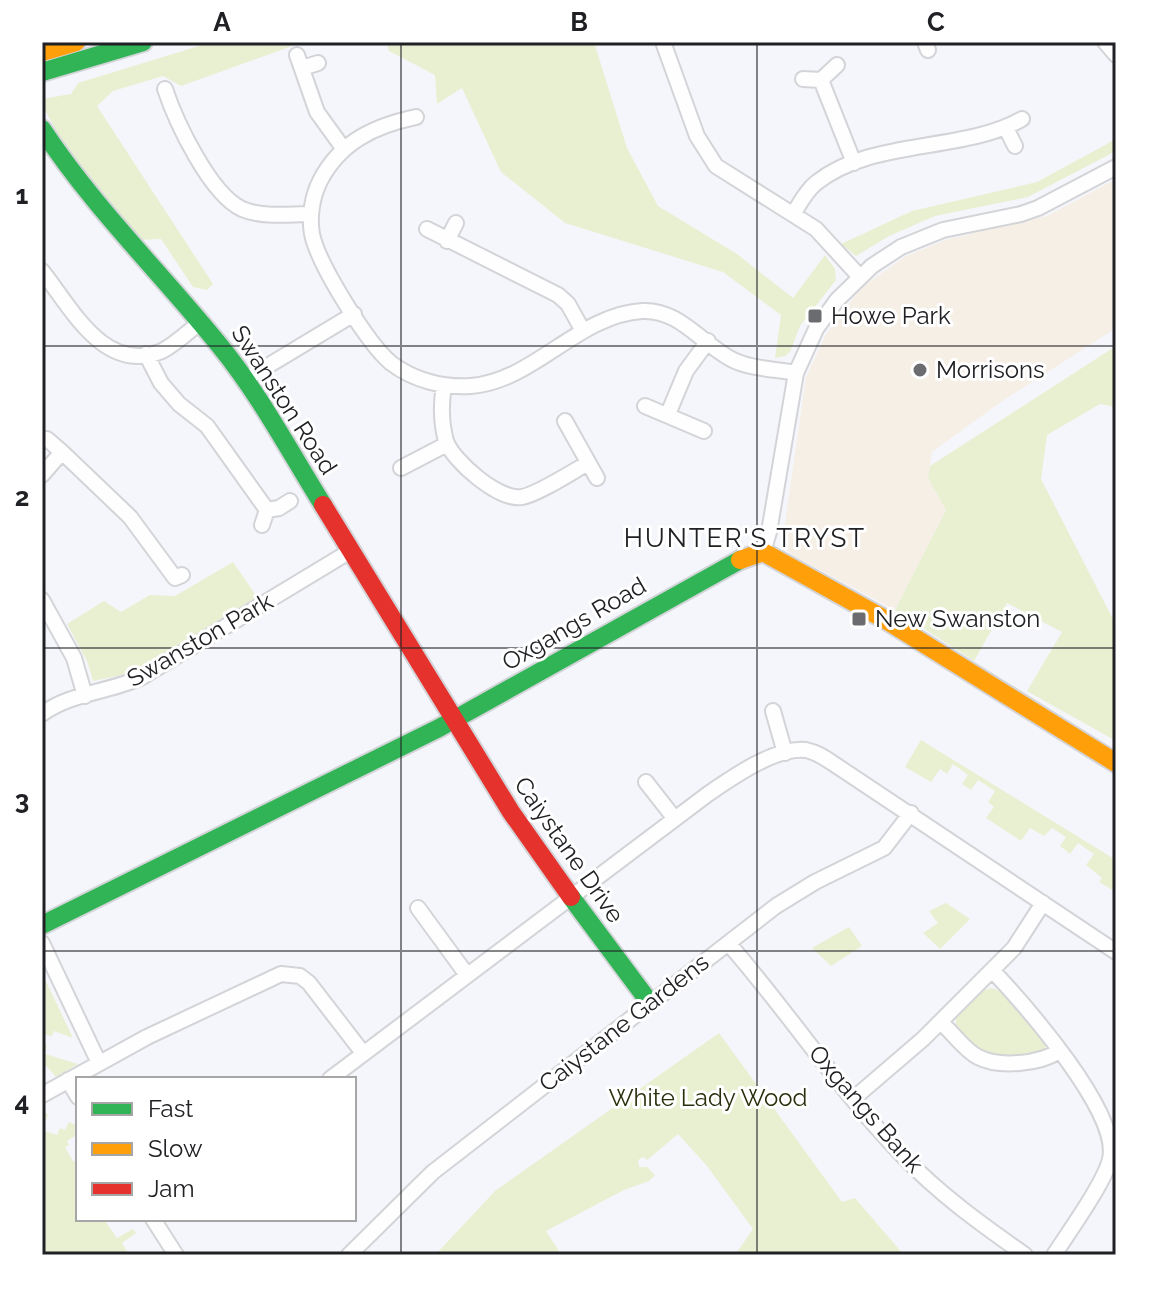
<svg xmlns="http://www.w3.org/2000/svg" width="1158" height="1297" viewBox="0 0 1158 1297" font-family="Raleway,sans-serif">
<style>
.commercial{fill:#f5efe6}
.green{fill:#e8f0d1}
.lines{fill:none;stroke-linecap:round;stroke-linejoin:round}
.street-casing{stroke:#d3d4d8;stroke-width:18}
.fast-casing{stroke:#d3d4d8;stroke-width:22}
.slow-casing{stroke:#d3d4d8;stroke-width:22}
.jam-casing{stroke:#d3d4d8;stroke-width:22}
.street{stroke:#fefefe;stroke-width:14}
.fast{stroke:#30b455;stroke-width:18}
.slow{stroke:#ff9f0a;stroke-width:18}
.jam{stroke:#e5322d;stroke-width:18}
.grid{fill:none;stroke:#202124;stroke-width:2;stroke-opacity:0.55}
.poi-dot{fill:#6b6c6f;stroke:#fff;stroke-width:3}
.labels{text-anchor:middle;stroke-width:6;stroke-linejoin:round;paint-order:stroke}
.poi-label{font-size:24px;fill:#202124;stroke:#fff;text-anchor:start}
.street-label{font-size:24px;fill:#202124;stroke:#fff}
.park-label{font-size:24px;fill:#29300d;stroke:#fff}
.neighbourhood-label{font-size:26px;letter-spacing:2px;fill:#202124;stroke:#fff}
.neatline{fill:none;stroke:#202124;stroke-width:3}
.grid-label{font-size:26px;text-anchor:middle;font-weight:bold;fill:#202124}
</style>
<rect width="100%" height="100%" fill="#f5f6fb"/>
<!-- commercial -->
<path class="commercial" d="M1116 179V328L1001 402 932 452 928 478 946 510 895 610 792 555 785 548 783 536 806 377 826 334 862 287 906 256 945 240 1047 216Z"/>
<!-- green -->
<path class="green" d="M212 42H303L181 86 163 76 113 91 97 106 213 284 207 290 193 287 161 239 136 240 76 166 42 105V99L71 94 78 83Z
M386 42H594L627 148 658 206 737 254 793 298 825 255 835 269 836 280 800 326 790 352 785 356 775 358 781 315 723 272 565 223 501 172 462 88 437 104 435 75 389 51Z
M1116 139V151L1028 197 935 216 889 236 856 256 841 244 912 211 1037 182Z
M1116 346V407L1100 404 1047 435 1041 479 1116 625V741L1027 691 1062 632 1007 603 974 661 895 610 946 510 928 478 930 466Z
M233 562 257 597 131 673 93 681 87 661 67 624 104 601 121 612 150 595 175 596Z
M921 740 1116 860V892L1099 882 1102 878 1086 865 1094 854 1078 843 1070 854 1060 846 1066 837 1052 828 1044 836 1030 828 1021 841 986 818 994 807 988 802 995 791 978 780 971 790 962 784 968 775 953 764 947 774 940 769 931 782 905 767Z
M946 903 970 919 940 949 923 933 938 923 929 911Z
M849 927 862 946 831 966 812 948Z
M42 973 73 1038 54 1031 52 1036 45 1035 42 1043 47 1045 45 1054 78 1064 56 1077 42 1061Z
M991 988C1016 993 1033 1026 1046 1047 1028 1060 998 1063 979 1050 970 1044 963 1034 956 1027V1017L981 991Z
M719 1033 842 1202 855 1198 904 1255H735L753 1229 707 1166 678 1134 647 1160 643 1157 638 1160 639 1167H647L655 1175 649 1181 624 1190 546 1231 559 1251 554 1255H537L535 1253 531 1255H435L495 1191Z
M42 1111 48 1114 42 1130 57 1135 60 1128 65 1130 69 1122 78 1126 74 1130 76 1135 67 1141 69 1145 65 1147 73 1161H78V1219H107L105 1221 117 1238 133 1229 136 1233 122 1243 129 1255H42Z"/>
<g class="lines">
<defs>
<path id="street" d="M663 42 697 136 716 166 816 229 860 277
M925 42 928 50
M1105 42 1116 55
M297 55 317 112 343 148
M302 68 318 63
M803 79 821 80 837 65
M821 80 854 163
M165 89C176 122 210 194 242 209 263 218 289 214 311 214
M416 117C374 126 340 142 320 181 312 197 309 217 312 234 318 264 368 344 391 363 413 380 443 388 471 386 534 381 578 315 642 311 679 309 701 343 731 359 750 369 775 369 796 373
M1006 128 1015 146
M794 213C800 203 806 191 816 183 872 138 962 153 1022 119
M427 229 558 295 568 304 583 331
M447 241 456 223
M42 271C71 307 104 375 162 351 176 344 189 331 202 321
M146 354 161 383 179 404 207 426 267 510
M246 379 354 314
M444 385C441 403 441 423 446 441 453 461 499 501 522 497 538 494 572 472 588 463
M645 406 704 431
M668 414 686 371 708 341
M565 421 597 478
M47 439 62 452
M401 468 447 444
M42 475 62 452 130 517 175 578 182 575
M262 525 267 510 279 508 290 501
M763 552 769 532 796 373 816 329 837 300 872 266 901 247 943 230 1021 214 1038 208 1116 167
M42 600 74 658 85 696
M773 711 785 753
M42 714C70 693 110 692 142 677L352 550
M646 782 675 819
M418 908 467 975
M42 943 99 1063
M728 943C788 1011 838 1089 902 1155 939 1194 981 1224 1025 1255
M992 970C1023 1003 1121 1113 1110 1159 1105 1182 1068 1233 1054 1255
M940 1022C953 1032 963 1049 978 1057 999 1068 1040 1064 1059 1051
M330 1079 708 794C731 778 777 746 806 750 816 752 825 758 834 764L1116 952
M68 1080 78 1097
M42 1095 147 1037 281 974 300 976 309 983 363 1053
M853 1099 923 1039 1014 948 1043 903
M153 1219 176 1255
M349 1255 433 1172 776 906 815 882 884 848 911 813"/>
<path id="fast" d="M42 72 143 42
M42 129C94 208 161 273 220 346 260 395 290 452 323 505
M571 897 650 1003
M42 925 439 728 740 560"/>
<path id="slow" d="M42 52 76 42
M740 560 763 552 886 620 1116 763"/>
<path id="jam" d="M323 505 511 812 571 897"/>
</defs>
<!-- street casing -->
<use href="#street" class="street-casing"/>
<!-- fast casing -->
<use href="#fast" class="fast-casing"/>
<!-- slow casing -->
<use href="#slow" class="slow-casing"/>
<!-- jam casing -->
<use href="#jam" class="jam-casing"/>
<!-- street -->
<use href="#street" class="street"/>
<!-- fast -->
<use href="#fast" class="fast"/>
<!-- slow -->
<use href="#slow" class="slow"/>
<!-- jam -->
<use href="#jam" class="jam"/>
</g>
<!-- grid -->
<path class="grid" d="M401 42V1255M757 42V1255M42 346H1116M42 648H1116M42 951H1116"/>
<!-- markers -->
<g class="poi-dot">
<rect x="807" y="308" width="16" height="16" rx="4"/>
<circle cx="920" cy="370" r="8"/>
<rect x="851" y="611" width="16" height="16" rx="4"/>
</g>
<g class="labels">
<!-- poi labels -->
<g class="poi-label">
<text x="831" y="324">Howe Park</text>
<text x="936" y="378">Morrisons</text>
<text x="875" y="627">New Swanston</text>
</g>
<!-- street labels -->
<g class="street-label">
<text transform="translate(284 400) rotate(57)" y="8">Swanston Road</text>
<text transform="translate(574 624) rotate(-30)" y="8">Oxgangs Road</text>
<text transform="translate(200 640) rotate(-30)" y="8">Swanston Park</text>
<text transform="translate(569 850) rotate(55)" y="8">Caiystane Drive</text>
<text transform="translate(624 1023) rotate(-38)" y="8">Caiystane Gardens</text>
<text transform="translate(866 1109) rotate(49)" y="8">Oxgangs Bank</text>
</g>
<!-- park labels -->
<g class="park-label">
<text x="708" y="1106">White Lady Wood</text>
</g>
<!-- neighbourhood labels -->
<g class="neighbourhood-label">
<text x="745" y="547">HUNTER'S TRYST</text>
</g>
</g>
<!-- border -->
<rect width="1158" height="1297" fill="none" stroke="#ffffff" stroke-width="88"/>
<!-- legend -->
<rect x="76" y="1077" width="280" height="144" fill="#ffffff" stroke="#a6a6a7" stroke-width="2"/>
<rect x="92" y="1103" width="40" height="12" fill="#30b455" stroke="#a6a6a7" stroke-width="2"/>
<text x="148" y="1117" font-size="24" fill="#202124">Fast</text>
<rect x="92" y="1143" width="40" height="12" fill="#ff9f0a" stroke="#a6a6a7" stroke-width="2"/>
<text x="148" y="1157" font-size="24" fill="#202124">Slow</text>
<rect x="92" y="1183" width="40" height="12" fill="#e5322d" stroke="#a6a6a7" stroke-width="2"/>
<text x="148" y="1197" font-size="24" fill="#202124">Jam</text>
<rect x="44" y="44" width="1070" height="1209" class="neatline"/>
<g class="grid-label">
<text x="222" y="31">A</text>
<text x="579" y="31">B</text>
<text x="936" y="31">C</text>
<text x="22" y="204">1</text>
<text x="22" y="506">2</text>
<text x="22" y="809">3</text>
<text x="22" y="1111">4</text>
</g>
</svg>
